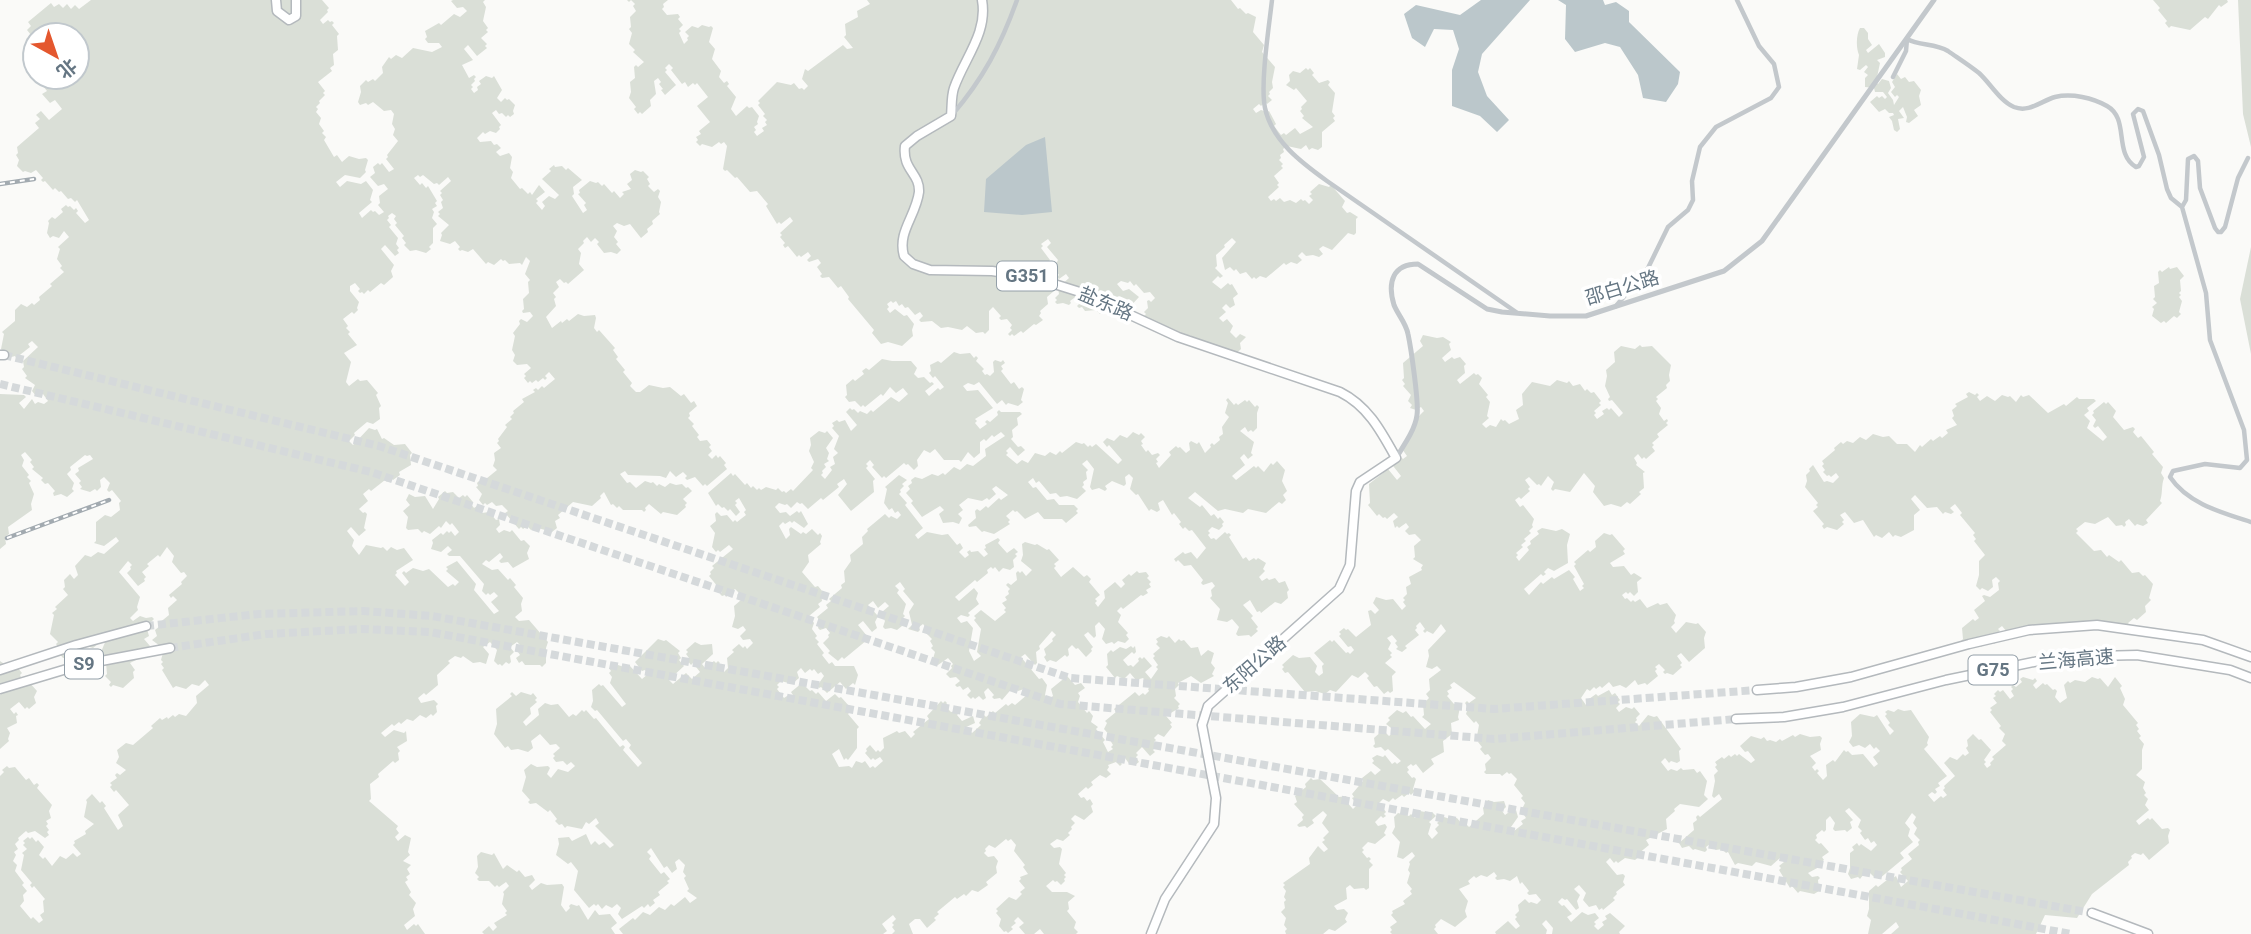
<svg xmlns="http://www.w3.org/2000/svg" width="2251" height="934" viewBox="0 0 2251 934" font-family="Roboto,'Noto Sans SC',sans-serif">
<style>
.green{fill:#dadfd7}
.water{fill:#bbc7cb}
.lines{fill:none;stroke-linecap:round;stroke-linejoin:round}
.motorway-tunnel{stroke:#d5d9db;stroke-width:8;stroke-dasharray:8 4;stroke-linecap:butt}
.trunk-casing{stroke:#b4b9bd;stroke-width:11}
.motorway-casing{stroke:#b4b9bd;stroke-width:11}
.minor{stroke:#c3c8cc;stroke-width:4.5}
.tertiary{stroke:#c3c8cc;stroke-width:5}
.trunk{stroke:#fff;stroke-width:8}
.motorway{stroke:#fff;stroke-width:8}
.rail-casing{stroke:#a2aab0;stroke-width:4.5}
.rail{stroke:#fff;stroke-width:2;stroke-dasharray:5;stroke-linecap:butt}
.labels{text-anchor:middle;stroke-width:7;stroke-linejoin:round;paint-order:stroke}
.shield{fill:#fff;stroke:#939fa8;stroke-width:2}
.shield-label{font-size:18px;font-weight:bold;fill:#657683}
.street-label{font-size:19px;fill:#657683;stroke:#fff}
</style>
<rect width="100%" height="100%" fill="#fafaf8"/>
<!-- green -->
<path class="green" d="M91 0H322L329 8 327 10 328 12 320 20 323 24 328 20 330 22 332 21 334 23 332 25 339 34 337 36 338 50 333 54 334 65 330 68 332 71 318 82 325 91 323 93 325 95 319 101 320 103 316 107 318 109 316 112 321 118 319 124 324 131 322 133 326 137 324 140 334 157 337 155 342 162 349 156 359 159 366 158 368 160 365 170 366 172 360 178 345 175 336 182 340 187 347 181 361 184 366 181 373 190 370 200 372 202 359 213 362 218 371 210 373 212 375 211 379 215 384 212 378 205 380 203 379 196 388 189 384 184 378 186 370 177 375 173 373 167 378 163 380 165 382 163 389 172 394 169 386 159 388 157 387 155 398 141 393 135 395 129 392 124 394 114 391 110 384 111 373 102 368 105 366 103 360 105 358 102 361 92 360 86 366 80 368 82 373 79 375 81 383 73 382 67 389 57 391 59 396 55 402 58 413 48 432 52 442 47 439 43H428L425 39 427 37 425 31 439 23 441 25 454 14 460 17 467 11 463 7 457 8 451 1 453 0H485L483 2 486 7 483 21 488 28 486 30 488 32 481 38 487 44 485 46 487 48 477 56 468 45 464 49 473 60 462 65 469 78 474 75 476 77 474 79 475 81 471 85 473 87 471 89 474 93 478 90 477 87 481 84 479 81 486 76 492 78 494 76 502 90 497 98 501 102 505 98 507 100 509 99 515 105 513 111 514 114 510 117 508 115 506 117 502 113 499 114 496 110 492 113 501 125 499 127 500 129 496 133 490 131 485 134 483 132 477 138 480 142 491 141 494 145 497 144 501 148 496 152 500 156 509 153 512 157 510 168 513 172 511 178 520 189 522 188 528 194 530 192 532 195 539 185 545 192 536 199 538 201 536 203 542 210 545 206 542 202 549 196 555 199 559 195 542 179 551 171 549 169 554 165 555 167 562 166 566 170 568 168 582 180 573 187 574 194 572 196 583 213 587 210 584 205 586 203 578 194 580 193 579 190 590 181 596 183 598 182 602 186 604 184 612 193 614 191 620 198 624 194 622 192 631 189 627 184 632 180 630 174 635 170 641 172 643 171 649 177 647 179 650 184 648 186 654 192 658 189 660 191 658 197 661 202 659 212 660 214 652 221 653 224 647 229 648 232 641 238 630 224 624 226 617 223 613 226 617 231 614 237 618 242 616 244 621 250 617 254 611 252 604 253 597 244 599 242 595 238 591 242 587 237 583 241 584 243 578 249 581 253 579 264 584 270 568 284 566 282 564 283 560 279 556 282 559 287 553 293 556 297 554 299 556 306 546 317 552 328 561 321 562 323 567 319 569 321 578 314 584 316 595 315 596 318 594 328 597 332 599 330 615 348 613 350 618 357 616 359 625 370 623 372 632 383 630 386 636 392H640L649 385 663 388 670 387 681 396 684 394 691 403 694 401 697 406 689 413 690 416 688 418 694 424 692 426 699 435 697 437 700 441 707 440 711 445 709 447 712 451 708 455 712 459 716 455 718 458 720 456 726 463 724 465 727 469 707 486 705 484 703 486 695 477 687 480 685 478 687 476 683 472 676 477 670 471 666 478 660 476 628 475 625 471 620 474 627 483 630 482 636 488 645 481 651 483 653 482 657 486 659 484 665 487 670 483 676 485 682 484 686 488 688 487 692 491 683 499 687 503 685 505 686 507 677 515 663 512 661 514 649 504 645 508 646 510 644 512 642 510H623L619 506 617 508 613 504 611 505 604 492 600 496 601 498 592 506 573 502 558 515 560 518 555 521 557 528 552 532 538 528 531 530 527 526 523 529 521 527 519 529 505 513 508 511 502 505 496 506 492 502 487 505 485 503 483 505 479 500 482 494 476 487 478 486 477 483 479 481 481 483 497 470 493 466 495 460 494 453 501 448 497 443 499 441 498 439 507 427 505 425 512 419 510 417 514 413 513 411 524 402 522 399 535 392 533 390 536 388 538 390 542 386 544 388 555 379 549 372 545 376 547 378 545 380 543 378 538 382 536 380 532 383 530 381 528 383 524 378 526 376 524 374 531 368 527 364 517 365 513 361 515 355 512 350 515 336 513 333 520 324 519 321 521 319 527 322 533 316 530 312 523 313 522 311 524 309 523 299 529 293 528 282 530 280 525 274 530 261 526 257 522 265 520 263 509 264 505 260 503 261 501 259 494 265 488 262 486 264 473 249 468 252 462 250 460 251 458 249 460 247 455 241 450 244 440 241 442 235 441 233 449 225 438 216 440 214 438 212 443 208 441 202 443 200 440 195 442 193 440 191 451 181 448 177 439 185 437 183 434 184 423 175 420 177 418 175 414 178 420 185 422 183 426 188 428 186 437 201 435 203 437 206 432 209 434 212 432 218 437 224 433 228V243L429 247 431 249 426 253 416 250 410 251 404 245 406 243 402 238 404 236 395 225 397 223 394 219 396 216 392 213 388 216 389 218 387 220 391 225 389 227 398 238 396 244 399 248 397 250 399 253 395 256 385 245 381 249 394 265 391 271 393 277 384 285 381 283 370 292 368 290 364 294 362 292 360 293 358 291 360 289 355 283 350 286V291L359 302 357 308 358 310 354 314 352 312 343 319 348 326 346 328 350 332 348 334 357 345 344 353 351 362 346 382 349 386 358 379 360 381 367 380 378 393 376 395 381 406 379 408 380 419 373 424 367 422 354 433 355 435 349 441 353 445 369 428 375 430 377 429 382 439 384 438 394 445 405 444 412 453 410 455 411 465 399 472 400 475 393 480 391 478 387 482 385 480 371 491 369 489 363 494 368 501 359 509 363 513 365 512 367 514 364 528 366 530 359 536 351 527 347 531 354 540 352 546 359 555 366 545 381 548 383 547 387 551 391 547 397 550 404 548 413 560 396 571 397 573 395 575 405 586 409 582 402 573 404 571 406 573 413 568 423 571 429 569 448 587 453 584 455 586 459 582 446 571 448 569 446 567 457 561 476 584 474 590 494 614 499 611 491 602 498 596 494 592 490 595 488 593 486 595 482 591 484 584 460 556H449L447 554 452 550 448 546 441 552 431 549 433 543 432 540 441 533 443 535 447 531 449 533 451 531 455 536 459 532 452 523 450 525 446 521 441 528 439 526 430 534 424 531 422 533 418 529 408 530 406 528 408 517 403 511 410 505 406 500 409 494 415 497 425 496 433 509 439 499 438 497 445 491 447 493 453 492 459 498 463 495 465 497 467 495 473 502 471 504 474 508 477 506 482 513 489 512 496 520 499 519 500 525 496 529 499 533 504 530 510 532 512 530 521 541 524 540 530 546 527 553 529 559 513 568 508 562 501 563 499 561 503 557 500 553 489 562 486 560 482 564 492 570 498 569 508 580 510 578 516 585 514 587 523 598 521 604 522 611 515 617 519 621 529 620 548 642 546 648V663L542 667 540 665H525L522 661 519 663 516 658 520 655 518 652 521 646 517 642 510 647 514 652 510 656 511 662 509 664 506 662 502 666 500 664 498 665 494 661 497 650 490 642 483 647 489 654 486 664 480 662 473 663 463 656 461 658 455 656 448 661 450 663 437 675 438 685 426 695 424 693 418 698 421 703 434 700 438 704 436 706 437 712 433 716 431 714 426 718 420 715 413 721 407 719 401 724 399 722 394 726 392 724 381 733 385 737 394 730 404 733 406 731 407 741 397 747 400 751 398 753 399 760 395 763 393 761 378 774 379 777 370 784 371 799 369 801 398 826 396 829 399 833 395 837 398 841 405 835 411 838 408 852 410 855 403 861 411 865 407 869 410 874 406 877 408 880 405 882 411 892 409 895 416 903 413 909 415 916 404 925 407 930 414 924 416 926 418 924 425 934H0V776L4 772 2 770 7 766 9 768 15 767 26 780 29 778 34 785 37 783 39 785 37 788 52 805 49 811 51 818 46 821 48 824 46 826 49 830 47 832 49 835 45 838 35 831 28 833 26 831 18 838 19 840 15 844 18 849 14 852 16 855 13 861 17 865 15 871 24 883 22 885 27 891 23 895 24 901 20 906 31 919 33 917 39 923 43 920 40 915 44 912 43 901 45 899 34 886 32 888 30 885 32 883 21 870 24 855 22 853 27 849 23 845 25 843 23 841 28 837 30 839 32 837 36 842 38 840 44 847 39 855 43 859 45 857 52 866 60 856 66 859 73 853 77 857 81 854 73 845 75 843 74 841 86 834 85 831 94 824 84 817 87 802 86 800 92 794 100 803 102 801 106 806 104 808 118 830 123 826 118 815 129 805 116 790 114 792 110 787 112 785 110 783 117 778 115 775 117 773 120 775 126 770 116 763 119 757 117 750 126 743 133 745 153 728 151 726 160 718 162 720 167 717 168 719 173 715 175 717 179 714 186 716 197 703 196 696 209 685 205 680 199 686 192 684 186 689 176 686 173 688 162 670 164 668 161 664 163 662 161 660 164 649 152 640 157 636 155 630 160 626 158 624 169 615 168 608 177 600 173 596 171 598 169 595 182 584 181 582 187 576 184 572 181 573 172 562 174 556 167 547 160 557 158 555 147 564 149 566 142 572 146 577 144 579 145 581 138 586 127 573 131 569 130 567 132 565 128 561 119 572 140 597 137 607 138 610 130 618 133 621 140 616 146 618 152 617 154 619 150 623 152 625 147 629 149 636 144 639 150 646 137 654 140 658 130 663 135 670 133 672 134 678 123 688 113 685 111 687 109 685 111 682 105 676 107 674 106 663 111 660 101 652 106 640 101 634 96 637 98 644 93 648 83 645 79 648 80 655 75 659 73 657 63 658 59 653 61 651 56 644 58 642 50 634 54 615 52 613 57 609 55 607 68 595 63 589 65 587 64 580 70 574 74 579 78 575 75 566 85 555 91 557 98 552 104 554 119 541 116 537 104 546 94 543 96 541V522L105 515 111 517 120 510 119 503 121 501 112 490 109 492 107 490 110 483 104 477 100 480 101 487 97 491 95 489 90 492 80 489 82 487 79 483 81 481 75 474 79 471 78 468 93 459 90 455 87 456 85 455 70 467 71 470 67 474 74 483 72 489 74 491 67 497 61 494 54 496 53 493 55 491 48 483 45 484 41 480 43 478 32 469 34 467 30 462 32 460 25 452 21 455 24 460 22 466 29 475 27 477 31 481 29 483 34 494 31 504 32 510 8 527 9 534 5 537 6 544 0 549V394L24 395 26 397 19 403 24 409 32 399 35 404 38 402 44 404 48 401 43 394 36 396 32 391 35 385 25 378 27 376 22 369 24 367 23 361 38 347 32 341 28 344 30 347 16 358 15 356 8 358 1 349 4 334 2 332 15 321V310L21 304 27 307 32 303 34 305 40 300 39 297 52 286 50 284 64 272 60 268 62 266 57 259 60 249 58 247 69 237 64 231 59 238 53 236 50 238 47 233 49 223 48 221 52 217 55 219 63 212 61 209 66 205 68 207 70 206 74 210 76 208 78 211 76 213 85 223 89 220 77 200 75 202 71 198 68 199 61 191 59 192 55 188 53 190 45 181 43 182 41 180 43 178 36 170 31 173 25 171 23 172 17 166 19 160 16 155 18 153 17 147 39 128 35 123 40 119 36 115 41 111 49 120 62 109 55 100 50 103 42 94 47 91 43 86 47 82 43 77H77V35H35V67L29 60 33 56 26 47 30 43 26 39 31 35 27 30 31 26 28 22 51 3 54 7 59 4 63 8 67 4 71 9 75 5 79 9Z
M627 0H668L663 4 664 7 662 9 667 15 678 14 680 17 678 19 683 25 679 29 681 31 679 33 684 44 688 40 687 38 689 36 685 32 692 26 698 28 702 25 709 27 711 26 713 28 709 42 715 49 712 59 721 71 719 77 724 83 727 81 729 84 727 86 736 97 731 109 736 116 747 106 749 108 752 107 759 116 757 122 758 124 754 127 756 130 754 132 757 136 764 131 762 128 767 125 765 122 767 120 763 116 765 114 758 105 760 103 758 101 777 82 791 85 794 83 799 89 802 88 804 90 808 86 802 79 805 69 808 71 843 45 847 49 853 48 844 37 846 35 845 24 858 17 857 11 870 4 867 0H1231L1238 9 1240 8 1246 14 1248 13 1256 17 1253 32 1264 45 1262 52 1275 67 1272 82 1273 88 1269 92 1270 94 1268 96 1272 100 1267 104 1265 102 1261 106 1259 104 1253 109 1256 113 1261 110 1267 112 1269 111 1276 124 1274 126 1281 135 1284 133 1286 135 1295 128 1300 134 1313 127 1302 118 1304 116 1300 111 1302 109 1301 107 1307 101 1296 88 1294 90 1286 85 1290 81 1289 75 1293 71 1300 73 1306 68 1308 70 1310 68 1314 73 1312 75 1319 83 1328 80 1330 82 1328 85 1335 93 1332 112 1335 116 1333 118 1335 121 1322 132V147L1318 150 1312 148 1309 150 1306 145 1301 149 1287 146 1283 149 1284 152 1280 155 1281 158 1279 160 1283 164 1281 166 1283 168 1274 176 1279 183 1277 185 1279 187 1268 197 1271 201 1274 199 1276 201 1280 198 1284 202 1290 200 1296 203 1301 199 1303 201 1305 200 1309 204 1313 200 1309 196 1312 194 1310 192 1319 184 1329 187 1331 185 1345 201 1342 207 1347 213 1350 212 1358 217 1356 219V233L1354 235 1348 233 1332 250 1323 246 1319 249 1323 254 1319 257 1313 255 1306 256 1302 252 1298 256 1302 260 1297 264 1291 262 1286 265 1284 263 1266 278 1260 276 1256 279 1254 277 1252 279 1246 272 1240 274 1236 269 1234 271 1230 267 1225 270 1222 258 1236 242 1232 238 1224 245 1225 247 1216 255 1217 266 1215 268 1223 276 1220 278 1218 276 1212 282 1221 289 1228 283 1230 285 1232 284 1238 294 1233 298 1235 305 1230 308 1226 304 1222 308 1226 312 1219 318 1223 322 1227 319 1233 326 1230 332 1236 338 1240 334 1246 337 1240 343 1241 349 1232 357 1222 354 1220 356 1212 347 1200 346 1190 335 1188 336 1186 334 1179 340 1173 337 1171 339 1165 333 1163 334 1148 317 1145 318 1144 316 1146 314 1144 312 1148 308 1147 301 1149 300 1151 302 1155 298 1150 292 1144 293 1136 284 1134 286 1130 281 1128 283 1121 281 1117 284 1123 291 1129 289 1139 297 1127 310 1123 306 1110 313 1105 306 1100 310 1102 312 1100 314 1096 310 1085 311 1082 307 1079 308 1077 306 1079 304 1074 298 1070 301 1071 303 1069 305 1063 303 1057 304 1055 302 1057 300 1055 298 1059 294 1058 288 1069 278 1066 274 1059 279 1057 277 1059 275 1054 268 1058 260 1047 247 1051 243 1048 239 1041 244 1043 246 1041 248 1050 260 1048 262 1050 264 1045 268 1049 272 1047 278 1024 274 1012 261 997 270 1005 274 1012 269 1021 280 1023 278 1027 283 1029 281 1033 285 1035 284 1039 288 1050 287 1054 291 1047 297 1048 304 1040 311 1041 313 1039 316 1043 320 1036 325 1034 324 1023 333 1021 331 1014 336 1012 334 1010 336 1008 334 1012 330 1010 328 1012 325 1007 319 1001 320 999 318 1001 316 993 307 989 311V330L985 334 983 332 976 333 967 326 962 330 948 327 941 328 932 321 921 322 919 320 923 316 920 312 915 315 908 307 905 308 902 304 899 306 896 301 893 303 891 301 887 304 889 307 887 309 890 313 895 309 904 316 907 315 914 324 912 330 913 336 902 346 888 342 881 344 872 333 874 330 848 299 849 297 841 286 838 288 829 277 822 278 820 276 822 274 817 267 821 263 818 259 809 262 807 260 811 256 808 252 801 257 799 255 797 257 788 246 785 248 783 245 785 243 780 237 782 235 780 233 793 221 790 217 781 224 779 222 777 224 766 206 768 204 757 191 750 192 737 177 735 178 727 170 725 171 723 169 727 146 724 142 721 144 719 142 712 147 702 144 700 146 696 142 698 140 696 137 701 134 699 131 710 122 697 106 708 97 697 83 695 85 693 83 688 87 685 82 682 84 671 70 673 68 669 64 665 68 667 70 665 72 676 85 665 95 661 90 663 89 659 84 661 82 658 78 654 81 656 94 650 100 651 106 642 114 640 112 638 114 634 109 636 107 629 98 631 92 630 82 635 78 634 67 636 65 638 67 644 62 633 52 635 50 629 44 632 33 629 29 631 27 630 17 636 11 633 6 635 4 631 0 629 2Z
M2153 0H2227L2228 2 2221 7 2219 5 2208 19 2205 17 2190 30 2171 26 2169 28 2165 23 2167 21 2158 10 2160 8Z
M2238 0H2251V147L2243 114Z
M1860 28H1864L1868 33V39L1872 45 1866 50 1868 53 1879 44 1885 53V57L1877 60 1880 63 1876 82 1878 84 1882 79 1889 81 1891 88 1888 93 1893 100 1894 105 1899 97 1897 95 1895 97 1891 92 1895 87 1892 82 1897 74 1901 79 1905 77 1909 82 1914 81 1921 90 1919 96 1921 105 1914 110 1918 116 1909 123 1906 122 1907 117 1903 107 1899 111 1904 118 1898 119 1900 129 1897 132 1894 130 1892 121 1889 117 1894 115 1893 113H1889L1885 109 1879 112 1870 102 1877 96 1879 98 1882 96 1885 99 1887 97 1883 92H1875L1874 88 1865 87V78L1868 75 1864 72 1868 67 1866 65 1860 70 1857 69 1859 55C1856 48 1856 35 1860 28Z
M2251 247V354L2240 299Z
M2169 267 2170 269 2177 267 2184 276 2180 280 2181 291 2179 293 2181 295 2179 297 2182 301 2179 312 2181 314 2177 318 2174 316 2166 323 2164 321 2161 323 2152 316 2154 309 2152 307 2157 303 2153 299 2155 297 2154 286 2159 283 2158 272 2160 270 2162 272Z
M1423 335 1437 338 1443 337 1451 342 1449 344 1451 350 1442 358 1445 362 1452 357 1454 359 1460 357 1466 364 1464 366 1465 373 1457 380 1460 384 1474 373 1476 375 1478 374 1482 378 1479 384 1488 395 1486 397 1490 402 1487 416 1489 418 1482 424 1486 428 1490 425 1496 427 1501 419 1503 421 1505 420 1509 424 1519 419 1516 410 1523 405 1522 394 1532 382 1550 386 1557 380 1567 383 1569 381 1573 386 1580 384 1585 391 1587 389 1591 393 1594 392 1601 401 1599 403 1601 405 1594 411 1596 413 1594 415 1597 419 1604 414 1602 411 1607 408 1609 410 1611 408 1619 417 1623 413 1612 400 1609 401 1608 399 1610 397 1605 386 1607 376 1606 370 1615 362 1614 352 1621 346 1635 349 1640 345 1642 347 1652 346 1671 365 1669 375 1670 381 1666 385 1667 388 1656 397 1658 399 1656 401 1661 408 1659 414 1664 421 1667 419 1668 421 1666 423 1668 425 1657 434 1659 437 1652 443 1654 445 1652 447 1655 451 1646 459 1644 457 1642 459 1638 454 1634 458 1637 463 1636 465 1645 472 1643 473 1644 488 1639 492 1641 494 1630 504 1627 502 1621 507 1611 504 1604 506 1593 492 1595 486 1584 473 1570 492 1555 489 1553 491 1551 489 1554 482 1548 476 1541 486 1539 484 1537 485 1529 477 1525 480 1530 487 1528 489 1530 491 1521 499 1519 497 1515 500 1520 507 1523 505 1534 519 1532 525 1533 527 1529 531 1531 533 1524 539 1526 541 1521 545 1523 547 1516 553 1518 555 1516 557 1519 561 1529 550 1527 547 1531 544 1530 541 1539 534 1537 531 1542 528 1556 531 1562 529 1570 534 1567 545 1568 563 1554 571 1548 568 1544 572 1546 574 1543 576 1541 574 1524 589 1529 595 1541 582 1543 584 1552 577 1554 579 1569 570 1575 577 1573 579 1580 591 1584 588 1582 586 1584 584 1574 566 1576 564 1574 562 1588 550 1590 552 1596 547 1595 541 1604 533 1610 535 1612 534 1625 549 1623 551 1625 554 1610 563 1613 567 1624 566 1631 575 1634 573 1642 578 1637 582 1638 592 1634 596 1630 592 1628 594 1626 592 1622 595 1625 599 1627 598 1631 602 1633 600 1635 602 1640 599 1647 608 1658 603 1660 605 1667 603 1676 615 1674 621 1675 623 1671 627 1676 633 1686 622 1696 624 1698 623 1706 632 1704 638 1705 648 1689 662 1681 653 1677 656 1682 663 1680 665 1682 667 1673 675 1667 673 1665 674 1663 672 1665 670 1659 664 1655 667 1657 669 1655 671 1658 676 1647 685 1645 683 1638 685 1635 680 1626 688 1620 685 1613 687 1609 682 1602 688 1600 686 1596 689 1594 687 1590 691 1587 689 1581 698 1586 705 1591 702 1589 699 1596 694 1598 696 1609 690 1612 695 1615 693 1620 700 1618 702 1620 704 1616 708 1619 712 1626 707 1632 709 1634 707 1640 714 1636 718 1637 720 1635 722 1639 726 1648 715 1654 717 1657 716 1681 749 1679 751 1680 761 1677 763 1671 761 1669 763 1665 758 1661 762 1668 771 1671 769 1677 771 1681 768 1683 770 1694 769 1697 773 1700 771 1707 781 1704 795 1708 799 1699 807 1680 804 1674 809 1675 811 1666 819 1667 829 1646 840 1649 845 1638 854 1640 856 1635 860 1625 858 1618 863 1616 861 1614 863 1610 858 1606 862 1617 875 1623 874 1625 876 1623 882 1625 885 1616 892 1617 894 1613 898 1615 900 1603 910 1602 908 1599 910 1596 905 1589 907 1583 900 1586 893 1579 885 1574 889 1580 895 1577 901 1579 908 1576 910 1567 899 1565 900 1562 898 1558 902 1562 906 1564 905 1572 914 1567 917 1571 922 1582 912 1588 915 1595 913 1599 918 1594 922 1596 924 1594 926 1598 930 1604 925 1602 922 1607 919 1605 916 1610 913 1625 926 1619 932 1620 934H1552L1553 928 1546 920 1542 924 1547 930 1546 934H1496L1495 932 1508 921 1516 929 1520 926 1515 919 1517 917 1515 915 1519 911 1518 905 1525 899 1529 903 1531 902 1537 904 1541 900 1536 894 1529 895 1527 893 1529 891 1522 882 1520 884 1517 876 1510 881 1504 879 1497 880 1495 878 1497 876 1494 872 1487 877 1481 875 1476 878 1474 876 1468 881 1470 884 1459 889 1468 901 1465 911 1467 917 1455 927 1441 919 1435 925 1436 927 1434 929 1438 934H1392L1390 932 1392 930 1390 927 1397 922 1391 915 1393 913 1392 911 1405 904 1403 901 1412 894 1410 891 1412 889 1407 883 1410 873 1408 870 1410 864 1409 862 1415 856 1412 852 1403 859 1397 857 1400 842 1392 833 1395 827 1394 817 1398 813 1409 816 1411 814 1415 818 1420 811 1430 813 1432 812 1436 816 1429 822 1431 824 1428 834 1432 839 1438 833 1435 829 1439 825 1437 823 1444 817 1450 819 1457 818 1462 824 1465 823 1469 827 1484 814 1483 808 1488 800 1494 802 1504 801 1506 807 1502 811 1505 815 1512 810 1514 812 1516 810 1518 817 1511 827 1514 831 1523 824 1521 821 1526 818 1524 815 1526 813 1522 809 1525 803 1521 798 1523 796 1514 785 1517 779 1511 773 1509 774 1507 772 1502 776 1500 774H1486L1484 772 1486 770 1485 764 1491 758 1488 754 1485 755 1480 749 1482 747 1478 742 1480 740 1477 736 1479 725 1476 721 1474 723 1466 714 1468 708 1465 703 1467 701 1469 703 1476 698 1454 682 1450 685 1452 688 1447 691 1449 694 1447 696 1454 704 1457 703 1460 707 1458 717 1459 720 1451 723 1452 734 1443 741 1444 752 1431 759 1434 764 1423 773 1416 764 1413 766 1411 764 1407 767 1409 770 1407 772 1412 778 1414 777 1416 779 1413 789 1415 791 1411 795 1409 793 1404 797 1402 795 1395 800 1393 798 1389 802 1383 799 1379 803 1386 812 1384 814 1386 816 1383 818 1381 816 1375 822 1378 826 1385 824 1387 827 1384 833 1386 835 1375 844 1368 842 1362 848 1364 850 1362 852 1367 858 1369 857 1371 859 1369 861 1373 865 1369 869V888L1366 890 1364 888 1354 889 1350 885 1346 888 1347 899 1334 906 1337 910 1344 909 1348 913 1345 919 1347 922 1335 931 1329 929 1323 934H1286L1285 931 1287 929 1284 925 1286 918 1281 912 1285 908 1284 902 1286 900 1284 897 1286 891 1283 887 1285 885 1283 883 1310 864 1309 858 1318 846 1324 852 1328 849 1322 842 1325 840 1323 838 1329 832 1322 823 1327 815 1323 811 1312 820 1314 823 1307 828 1305 826 1299 827 1297 825 1303 820 1302 817 1304 815 1294 804 1297 802 1295 796 1306 787 1305 784 1311 778 1313 780 1320 779 1339 797 1346 796 1347 798 1345 800 1353 809 1357 805 1352 798 1354 797 1352 794 1363 781 1362 778 1371 771 1375 775 1381 770 1372 763 1374 761 1372 758 1377 755 1383 757 1385 755 1392 764 1395 762 1397 764 1401 761 1388 749 1385 751 1381 747 1375 748 1373 746 1375 744 1374 738 1383 730 1389 736 1395 731 1386 724 1390 720 1388 718 1397 710 1403 713 1406 711 1411 717 1413 716 1425 729 1431 724 1422 717 1424 715 1423 704 1429 698 1426 694 1430 690 1429 679 1441 670 1437 666 1432 669 1426 667 1429 656 1428 650 1446 631 1441 624 1433 634 1427 631 1425 633 1423 631 1425 629 1420 622 1416 626 1417 628 1415 630 1419 635 1405 646 1407 648 1402 652 1396 649 1398 647 1395 643 1397 641 1392 635 1387 638 1391 643 1388 649 1392 653 1390 655 1392 657 1385 663 1396 672 1392 676 1393 691 1390 693 1388 691 1384 694 1377 686 1374 687 1367 678 1369 676 1365 672 1358 678 1352 675 1336 692 1330 690 1325 694 1315 691 1305 692 1288 672 1285 673 1282 669 1284 667 1282 665 1293 655 1299 658 1310 657 1317 666 1315 672 1319 676 1323 673 1322 666 1324 664 1314 653 1330 640 1332 642 1334 640 1346 653 1348 652 1350 654 1354 650 1351 646 1348 647 1339 636 1341 634 1339 632 1344 628 1346 630 1348 629 1356 637 1371 625 1368 611 1371 610 1375 614 1379 610 1373 603 1376 597 1386 600 1393 599 1402 610 1406 606 1403 602 1405 600 1403 598 1407 594 1406 587 1411 584 1409 577 1422 570 1421 568 1423 565 1413 559 1415 557 1414 546 1421 540 1415 534 1409 535 1405 531 1409 527 1406 523 1399 528 1397 526 1395 528 1393 521 1398 517 1394 513 1387 519 1385 517 1383 518 1379 514 1377 516 1368 505 1370 503 1369 484 1383 473 1381 470 1388 469 1397 480 1401 476 1390 462 1399 455 1403 459 1407 456 1402 449C1411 436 1412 421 1424 411L1421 407 1416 410 1410 408 1412 405 1408 401 1411 395 1403 386 1405 384 1402 380 1404 378 1403 363 1423 346 1420 341Z
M954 352 960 354 970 353 974 358 976 356 978 358 976 361 984 369 982 371 985 375 987 374 990 376 994 372 993 362 995 360 1001 362 1003 360 1005 363 1001 366 1003 369 1001 371 1011 384 1014 382 1019 389 1022 387 1024 389 1021 400 1023 402 1018 406 1008 403 1006 405 1002 400 997 404 979 382 974 385 968 383 963 386 967 391 978 390 993 408 975 419 977 421 975 423 980 429 987 424 985 422 987 420 990 422 998 415 997 412 999 410 1001 412H1020L1022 414 1017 418 1018 425 1012 430 1013 437 1011 439 1018 447 1021 446 1025 450 1018 456 1010 447 1006 451 1008 453 1006 455 1017 464 1022 460 1028 463 1035 453 1045 456 1050 452 1056 455 1060 451 1062 453 1076 442 1082 444 1084 443 1088 447 1090 445 1092 447 1096 444 1118 464 1122 460 1109 445 1107 447 1103 442 1107 438 1114 441 1120 435 1127 438 1133 432 1139 435 1141 433 1145 437 1141 441 1143 444 1141 445 1146 452 1148 450 1152 455 1158 453 1160 455 1156 459 1158 462 1156 463 1159 468 1171 455 1169 452 1176 446 1178 448 1180 447 1186 453 1190 450 1189 443 1191 441 1197 444 1199 442 1205 453 1211 447 1210 445 1212 443 1214 445 1220 440 1219 437 1223 434 1222 427 1229 417 1225 413 1228 403 1226 400 1228 398 1234 405 1236 403 1238 405 1245 400 1247 402 1249 400 1255 407 1257 405 1259 407 1257 413V428L1253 432 1251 430 1248 432 1245 427 1240 431 1254 442 1251 453 1253 455 1248 459 1244 454 1240 458 1245 465 1232 476 1236 480 1254 466 1256 468 1258 466 1264 472 1271 463 1273 465 1277 461 1285 470 1282 481 1287 491 1283 495 1286 500 1282 504 1279 502 1266 513 1248 509 1243 513 1225 509 1218 511 1195 492 1188 498 1200 507 1202 505 1211 516 1214 514 1218 519 1220 517 1224 522 1222 524 1223 526 1219 530 1212 527 1208 531 1210 533 1208 535 1211 539 1214 538 1216 540 1225 532 1227 534 1229 533 1231 535 1229 537 1243 559 1246 557 1249 561 1254 558 1256 560 1258 558 1266 563 1263 569 1265 571 1259 577 1262 581 1267 578 1269 580 1275 578 1279 583 1285 581 1289 590 1287 592 1288 598 1281 604 1275 602 1261 613 1260 611 1257 612 1250 600 1243 605 1253 616 1251 618 1258 627 1256 629 1258 631 1251 637 1249 635 1238 636 1236 634 1239 627 1232 619 1227 622 1217 620 1220 609 1210 598 1212 596 1211 590 1215 586 1212 582 1203 585 1201 583 1203 580 1191 565 1184 566 1178 560 1176 562 1174 559 1183 552 1185 554 1191 552 1197 559 1206 548 1192 530 1189 531 1185 527 1183 529 1179 524 1181 522 1174 513 1172 515 1163 500 1158 503 1160 510 1157 512 1151 509 1149 511 1138 494 1136 495 1130 489 1133 478 1129 474 1125 477 1126 484 1124 486 1112 481 1105 486 1107 489 1105 491 1099 488 1092 490 1090 487 1094 469 1087 460 1082 464 1088 470 1086 472 1087 479 1083 482 1084 485 1082 487 1086 491 1077 499 1067 496 1060 497 1056 493 1050 494 1039 481 1036 483 1033 478 1028 482 1033 488 1036 487 1047 500 1054 499 1059 505H1074L1078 509 1076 511 1078 513 1066 523 1062 519H1044L1038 512 1025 519 1017 511 1015 512 1013 510 1006 516 1010 520 1008 522 1010 524 994 534 984 531 982 532 976 526 969 527 968 525 976 518 975 511 977 509 980 511 986 506 988 508 999 498 1001 500 1008 495 996 486 992 489 996 494 989 500 987 498 982 501 968 498 959 505 963 510 958 514 962 518 959 524 953 522 943 523 939 514 944 510 940 506 922 517 911 503 913 501 906 493 910 489 908 486 912 483 911 480 915 477 922 479 932 474 938 476 943 473 945 475 954 467 960 470 967 464 973 466 986 456 985 449 1005 436 1001 432 994 437 992 435 986 441 984 439 980 442V453L974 458 968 452 961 462 959 460H944L935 449 930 453 924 450 917 460 918 466 914 470 908 464 906 465 904 463 886 478 884 476 882 478 872 467 874 465 870 460 866 464 868 466 866 468 875 479 873 481 874 492 851 511 838 495 847 484 844 479 837 484 839 487 823 500 821 498 808 509 802 503 800 504 797 502 791 508 787 504 785 505 779 503 775 507 780 513 786 512 790 516 797 511 799 513 801 511 808 524 804 528 794 521 792 523 790 521 785 524 783 522 779 526 786 539 790 535 789 529 791 527 801 534 803 532 806 534 812 529 818 535 820 533 822 536 820 542 821 544 808 555 809 562 802 572 815 587 818 586 823 592 821 594 822 601 818 604 820 607 809 616 814 623 812 629 817 636 815 638 819 642 817 644 824 653 822 655 829 664 832 662 835 666H854L858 675 855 685 853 683 846 689 840 682 827 693 821 687 819 688 817 686 824 676 821 672 818 674 814 669 812 671 810 669 805 673 801 668 797 672 799 678 792 684 781 681 777 685 779 687 777 689 784 698 787 696 789 698 793 695 791 692 802 683 810 691 812 690 816 694 818 692 826 701 835 694 839 698 841 697 849 706 847 707 850 712 848 714 859 727 857 729V748L848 760 846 758 844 760 839 749 832 754 839 767 849 766 852 768 856 761 862 763 865 761 870 768 873 766 875 768 883 761 880 757 875 760 873 758 871 760 865 753 867 751 866 749 870 745 876 752 878 750 880 752 884 748 883 738 897 731 899 733 905 731 911 738 915 734 913 732 929 719 927 716 941 701 943 703 945 701 947 703 945 706 951 712 957 711 959 713 957 715 962 721 973 716 975 723 964 728 968 732 970 731 972 733 981 725 979 723 984 715 986 717 993 711 995 713 1006 704 1008 706 1012 703 1015 705 1028 694 1024 689 1018 691 1014 686 1002 700 1000 698 994 699 992 697 994 695 988 688 984 692 986 698 983 700 979 696 975 699 973 697 971 699 967 695 971 691 968 687 963 690 960 686 957 687 955 685 960 681 956 677 950 678 946 674 952 668 951 666 953 664 948 658 938 665 932 662 935 652 931 648 933 646 930 641 932 639 926 633 928 630 923 624 919 627 920 630 918 632 908 629 912 625 909 612 914 604 903 591 905 589 900 582 895 586 899 590 897 593 906 604 903 614 905 616 901 620 902 626 897 630 891 628 885 629 883 627 885 621 882 616 884 614 882 612 889 606 885 602 878 608 873 601 868 605 878 616 875 622 877 628 872 632 863 621 858 625 867 636 865 638 867 640 844 659 842 657 838 661 828 653 830 651 823 643 829 637 828 635 830 633 826 628 820 630 818 628 820 621 817 617 828 608 826 605 831 601 829 599 842 588 841 585 845 582 844 571 851 561 850 555 863 544 862 537 868 531 867 529 885 514 889 518 891 516 897 519 901 515 898 511 895 513 892 508 889 510 884 503 887 489 885 487 899 475 907 480 902 484 904 486 900 490 901 492 899 494 907 503 905 505 923 528 915 535 918 539 927 532 942 535 948 534 957 545 960 543 963 548 959 552 965 558 969 555 967 552 970 550 971 552 978 551 984 557 988 554 984 549 986 548 985 545 998 538 1000 540 998 543 1007 553 1014 548 1018 552 1015 554 1017 556 1013 560 1014 567 1010 570 1003 568 999 572 995 567 993 569 991 567 987 570 988 573 977 582 975 580 955 597 959 601 974 588 978 593 976 599 979 604 968 613 970 615 968 617 961 615 957 618 961 623 967 621 973 628 969 651 974 661 981 656 977 652 981 629 974 620 976 618 974 616 981 610 995 621 1006 612 1004 610 1006 608 1002 603 1007 600 1005 597 1009 594 1008 591 1010 589 1006 585 1008 583 1011 585 1017 580 1016 573 1018 571 1020 573 1022 571 1026 576 1032 570 1021 561 1023 555 1022 544 1025 542 1035 545 1037 544 1047 550 1049 549 1059 560 1054 564 1056 566 1054 568 1061 577 1073 567 1084 577 1087 575 1091 579 1089 582 1100 595 1095 599 1097 601 1095 603 1098 607 1105 598 1104 591 1115 582 1121 588 1125 584 1122 580 1129 574 1131 576 1137 571 1139 573 1146 572 1149 576 1147 578 1151 582 1149 584 1151 587 1146 590 1148 593 1143 596 1141 595 1123 609 1121 607 1117 611 1121 615 1118 622 1128 633 1126 635 1129 639 1125 643 1118 641 1114 644 1112 642 1106 644 1102 639 1105 629 1099 622 1095 626 1096 636 1094 638 1088 632 1084 635 1093 647 1091 649 1092 651 1086 657 1078 648 1076 649 1072 645 1068 649 1069 655 1067 657 1065 655 1056 662 1050 660 1047 662 1044 657 1046 655 1044 649 1053 641 1052 639 1056 635 1052 631 1039 646 1040 649 1036 652 1037 663 1035 665 1025 654 1021 657 1039 679 1042 678 1047 685 1045 695 1048 699 1053 696 1051 689 1067 676 1075 685 1081 683 1085 688 1078 693 1080 696 1078 702 1087 713 1089 711 1093 716 1091 722 1098 727 1096 729 1105 740 1103 742 1108 752 1113 749 1111 747 1113 745 1110 740 1112 738 1104 729 1107 723 1105 721 1116 712 1114 709 1135 692 1139 696 1143 693 1145 695 1149 691 1148 689 1150 687 1143 678 1136 680 1130 673 1124 679 1117 676 1115 678 1106 667 1108 665 1107 654 1111 650 1113 652 1120 647 1126 649 1131 646 1133 648 1135 646 1136 652 1134 654 1132 652 1123 660 1128 666 1131 665 1133 667 1139 661 1138 659 1140 657 1142 659 1144 657 1152 666 1145 672 1151 679 1158 669 1156 667 1158 665 1153 658 1155 656 1153 654 1160 648 1156 644 1158 642 1156 639 1161 636 1167 638 1169 636 1175 643 1179 639 1181 641 1184 640 1191 648 1198 647 1201 656 1208 650 1214 653 1211 663 1215 668 1212 674 1214 676 1201 683 1191 676 1178 683 1179 685 1175 689 1176 696 1174 698 1180 704 1178 706 1179 708 1166 716 1172 723 1170 724 1172 727 1164 737 1158 734 1154 738 1156 740 1154 742 1157 746 1153 750 1155 752 1150 756 1142 747 1136 753 1138 755 1136 757 1139 762 1135 765 1133 763 1130 765 1125 758 1120 762 1122 764 1120 766 1116 762 1108 765 1109 767 1107 770 1111 774 1106 778 1100 775 1091 782 1093 785 1088 789 1086 787 1078 794 1081 798 1084 797 1087 801 1090 799 1093 804 1091 806 1093 812 1084 820 1075 815 1071 819 1075 823 1071 827 1072 829 1068 833 1070 835 1063 841 1057 839 1050 844 1054 848 1060 847 1062 849 1059 864 1066 873 1064 875 1066 877 1064 879 1065 881 1061 885 1057 881 1055 882 1053 880 1046 886 1052 892H1067L1075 896 1068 902 1069 909 1067 911 1076 922 1074 928 1078 932 1076 934H1044L1040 929 1034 934H1025L1019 927 1024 923 1018 917 1014 921 1016 923 1011 927 1013 929 1008 933 1006 931 1004 932 999 926 1001 919 996 913 998 911 996 909 1009 897 1016 900 1022 894 1020 892 1025 888 1019 881 1021 879 1020 877 1028 874 1023 867 1025 865 1014 851 1016 845 1011 839 1008 841 1006 839 995 848 989 845 985 849 986 851 984 853 988 857 994 856 998 861 996 867 997 873 986 882 988 885 978 892 972 890 966 896 964 894 957 899 955 897 937 912 939 914 934 918 936 920 927 928 920 919H915L909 924 913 934H892L895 931 892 927 894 925 892 923 896 919 893 915 882 924 887 931 883 934H623L619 929 633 918 635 920 643 912 650 915 659 907 665 910 671 904 674 906 685 897 690 903 697 898 687 891 689 889 684 878 686 876 683 872 685 865 679 859 675 862 677 869 672 873 667 866 664 868 651 848 647 852 651 856 649 859 661 874 664 872 670 879 667 881 669 883 658 892 660 895 653 900 655 903 650 907 648 904 644 908 642 906 622 919 618 914 621 908 617 904 612 908 606 905 602 909 598 904 596 906 594 904 589 908 574 890 578 871 571 862 568 864 556 855 559 844 558 838 569 837 572 841 586 834 591 845 595 841 599 845 604 842 610 848 614 845 595 826 599 823 596 818 589 824 586 822 582 829 567 826 565 828 562 824 559 825 555 821 557 819 550 810 548 812 536 803 530 804 528 802 530 800 522 791 526 777 524 770 531 764 537 767 548 766 550 768 547 774 551 778 558 769 568 772 575 766 571 762 567 765 563 761 556 762 553 758 555 756 553 754 560 748 556 744 550 745 540 734 531 741 533 748 528 752 518 749 511 750 508 746 505 748 494 734 497 724 496 709 512 696 510 694 512 692 516 696 521 692 531 695 533 693 537 698 535 700 537 702 530 708 531 714 523 722 526 726 539 715 538 709 545 703 551 705 558 704 569 717 573 714 576 716 582 710 584 712 586 710 594 719 596 718 620 747 623 745 625 747 623 750 638 767 642 763 629 748 631 745 626 739 623 741 597 710 595 711 591 707 593 701 592 690 599 684 601 686 603 685 622 707 626 704 610 683 612 677 609 673 611 671 609 668 618 665 624 667 630 666 642 679 648 674 645 670 642 671 635 662 658 639 664 641 666 640 680 651 678 653 681 658 679 660 684 666 669 680 673 684 686 673 692 679 700 672 693 663 691 665 687 660 689 658 686 654 688 652 686 650 695 642 701 645 712 644 713 654 702 664 705 668 714 661 716 663 718 661 720 663 718 665 724 672 728 668 727 658 734 652 732 650 739 644 743 648 745 646 747 649 753 643 750 639 743 640 740 636 746 630 743 626 738 629 732 627 735 616 734 606 741 600 737 595 739 593 735 589 726 597 725 595 722 596 720 594 722 592 709 576 711 574 710 572 714 568 712 566 733 549 729 545 720 552 718 550 716 552 712 547 715 533 710 526 716 521 715 514 717 512 721 516 727 515 733 522 735 520 737 522 746 515 744 512 746 510 739 498 735 501 737 503 735 505 740 512 736 516 730 509 728 511 724 507 722 508 718 504 716 506 708 493 731 473 733 476 735 474 745 485 747 483 751 488 753 486 757 490 759 488 761 490 766 487 776 490 778 488 782 492 784 491 786 493 791 489 793 491 813 470 811 468 814 462 809 451 811 445 810 438 819 431 825 433 827 431 833 438 826 448 829 453 827 459 829 461 824 464 826 467 822 471 823 473 821 475 825 479 832 470 830 467 835 464 833 457 838 453 834 449 839 436 832 428 834 426 832 423 837 420 839 422 845 420 851 431 857 425 846 412 850 408 852 410 854 409 858 413 860 411 867 414 871 410 873 412 891 397 899 402 908 394 903 388 896 393 890 387 883 396 881 394 865 407 863 405 861 407 855 401 849 402 845 397 847 395 846 385 853 379 855 381 864 374 862 371 866 368 869 370 882 359 892 361H911L917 368 914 374 918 378 924 377 930 383 932 382 934 384 925 391 929 396 938 388 940 390 944 387 935 376 933 378 929 373 931 371 930 365 938 361 941 363Z
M1969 392 1975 395 1977 393 1979 395 1977 397 1980 401 1987 396 1995 401 2002 395 2008 397 2010 396 2016 402 2021 395 2023 397 2029 395 2048 413 2064 404 2066 406 2077 397 2079 399H2094L2096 401 2087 408 2089 411 2084 415 2090 421 2087 428 2103 441 2107 437 2098 426 2095 428 2093 426 2096 420 2092 415 2094 413 2093 411 2104 402 2106 404 2108 402 2116 411 2113 417 2124 430 2133 427 2135 429 2133 432 2138 438 2141 436 2154 452 2152 454 2163 467 2161 473 2164 478C2161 486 2163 493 2160 501L2162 503 2146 520 2148 523 2143 526 2137 524 2135 526 2129 519 2125 522 2126 525 2124 527 2122 525 2116 526 2108 517 2095 524 2085 522 2076 529 2078 531 2076 533 2094 551 2101 550 2107 557 2109 555 2119 562 2121 560 2132 573 2139 572 2143 576 2145 575 2153 584 2149 598 2151 600 2145 606 2146 612 2137 620 2134 618 2128 623 2130 626 2102 630 2100 628 2073 627 2070 623 2067 625 2065 623 2058 628 2025 629 2023 627 2019 631 2007 632 2002 626 1998 629 2000 631 1997 633 2001 638 1994 644 1992 642 1988 645 1986 643 1981 647 1979 645H1965L1961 641 1963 639 1962 628 1973 619 1975 621 1979 618 1974 610 1985 601 1982 596 1984 595 1990 597 1999 590 1998 583 2000 581 1996 577 1992 580 1993 587 1988 591 1982 588 1980 590 1976 586 1979 575V561L1985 555 1974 541 1976 539 1973 535 1975 533 1960 515 1962 513 1955 504 1950 508 1954 512 1951 514 1945 512 1943 514 1937 507 1927 508 1915 495 1911 499 1920 510 1914 515V530L1901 537 1895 535 1893 537 1889 532 1882 538 1876 535 1874 537 1863 520 1854 523 1845 512 1840 515 1844 520 1842 522 1844 524 1837 530 1827 527 1824 529 1822 526 1824 524 1813 511 1818 507 1816 505 1818 503 1805 487 1807 481 1806 475 1810 471 1809 469 1813 465 1824 482 1827 481 1833 483 1839 477 1836 473 1831 477 1829 475 1827 476 1823 472 1825 470 1822 466 1824 464 1822 461 1835 450 1834 448 1841 442 1843 444 1847 441 1853 443 1860 437 1866 440 1873 434 1883 437 1889 436 1897 444H1907L1915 452 1920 445 1922 447 1931 439 1933 441 1940 436 1942 438 1948 433 1946 430 1957 425 1952 418 1954 416 1952 410 1957 406 1955 404 1968 397 1966 394Z
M0 661 10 668 16 666 22 673 20 675 21 677 15 683 29 682 37 691 34 697 36 703 29 709 27 707 25 709 19 702 10 709 14 714 16 712 18 715 16 716 17 723 7 728 10 733 8 739 9 741 0 749V695L3 692 0 689Z
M2023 677 2033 680 2035 678 2037 681 2033 685 2036 689 2043 683 2045 685 2047 684 2053 690 2055 689 2057 691 2055 697 2060 703 2067 698 2064 685 2068 681 2070 683 2075 680 2085 682 2092 677 2098 679 2100 678 2108 687 2115 677 2122 686 2120 688 2125 699 2123 705 2138 723 2136 725 2139 729 2137 731 2141 736 2139 738 2144 744 2142 750V769L2136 775 2145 782 2143 788 2146 793 2144 795 2148 799 2145 805 2149 810 2136 821 2139 825 2148 818 2150 820 2152 818 2162 829 2168 828 2170 830 2168 836 2169 843 2149 860 2143 853 2141 855 2135 853 2131 856 2132 858 2128 862 2129 865 2092 894 2077 918 2045 915 2036 934H1891L1899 927 1896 922 1882 934H1868L1871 920 1867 916 1869 909V891L1876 885 1878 887 1892 876 1893 878 1896 876 1901 887 1908 881 1900 872 1902 870 1901 868 1912 859 1908 854 1919 845 1918 842 1920 840 1914 834 1917 828 1913 823 1916 817 1912 813 1905 823 1910 829 1908 836 1913 842 1900 853 1904 858 1879 879 1877 877 1875 878 1867 870 1860 879 1858 877 1851 879 1848 874 1850 868V853L1854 850 1852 847 1857 843 1859 846 1861 844 1871 851 1877 845 1874 841 1871 843 1868 838 1865 840 1860 833 1862 831 1858 827 1861 820 1849 808 1845 811 1853 820 1850 822 1852 828 1847 832 1845 830 1835 831 1833 829 1835 823 1830 816 1826 820V830L1824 832 1822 830 1816 835 1817 838 1815 840 1819 844 1821 843 1829 852 1822 857 1824 860 1820 863 1821 866 1808 873 1812 877 1818 876 1820 878 1818 880 1819 891 1814 894 1800 891 1798 893 1792 886 1790 888 1779 870 1781 868 1779 866 1784 862 1780 858 1771 866 1756 862 1752 866 1738 863 1735 865 1728 852 1726 853 1722 849 1716 850 1710 844 1706 847 1707 850 1705 852 1695 849 1693 850 1689 846 1682 848 1679 843 1694 830 1693 823 1697 820 1696 817 1698 815 1700 817 1722 799 1719 794 1714 798 1712 796 1715 781 1714 775 1718 771 1715 767 1717 765 1715 762 1722 757 1724 759 1729 755 1731 757 1735 754 1737 756 1739 754 1751 763 1755 760 1748 751 1745 752 1740 746 1751 736 1761 739 1764 737 1767 741 1770 740 1776 742 1780 739 1782 741 1793 735 1795 737 1800 734 1810 737 1820 736 1822 738 1820 744 1821 750 1810 756 1816 763 1812 767 1815 771 1817 769 1819 771 1817 773 1823 780 1827 776 1826 765 1833 760 1835 762 1844 750 1846 752 1848 751 1852 755 1863 754 1874 767 1878 764 1873 757 1880 751 1876 747 1874 749 1870 744 1865 748 1859 745 1853 747 1849 742 1852 736 1851 722 1860 714 1874 717 1877 715 1890 735 1894 731 1888 725 1890 723 1885 716 1887 714 1885 712 1888 710 1894 712 1898 709 1904 711 1911 710 1929 737 1927 743 1928 745 1924 749 1947 776 1938 783 1940 786 1935 789 1937 792 1935 794 1932 792 1928 795 1934 802 1941 796 1943 798 1947 795 1943 790 1945 788 1944 786 1955 776 1944 763 1950 757 1957 760 1963 754 1965 756 1969 753 1966 748 1968 746 1967 740 1973 734 1979 740 1981 739 1991 750 1984 760 1986 762 1984 764 1987 768 1991 765 1990 763 1994 759 1992 757 2006 745 2002 741 2005 734 1999 728 2001 726 1990 712 1992 710 1990 708 1997 703 1993 698 1996 696 1994 694 1998 690 2000 692 2003 690 2010 699 2014 696 2011 691 2013 689 2011 687 2013 685 2016 687 2022 682 2020 679Z
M481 852 492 855 494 853 503 869 507 865 517 872 519 870 525 877 532 875 535 880 529 886 532 890 541 883 547 885 562 884 564 887 561 905 566 912 570 908 569 906 571 904 577 906 579 905 588 920 595 910 599 915 610 914 617 923 611 928 615 934H484L482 932 489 926 493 931 497 927 494 923 507 915 505 913 507 911 502 904 504 894 503 892 509 886 506 882 499 887 497 885 495 887 489 881H479L477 879 479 877 475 873 478 867 477 856Z"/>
<!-- water -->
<path class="water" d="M1481 0H1530L1482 54 1478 72 1487 96 1509 120 1497 132 1480 116 1452 106V70L1459 49 1453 30 1434 29 1425 47 1412 38 1404 14 1416 5 1460 15Z
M1558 0H1603L1605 5 1616 2 1629 11V22L1680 72 1678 84 1666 102 1643 98 1638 75 1620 47 1605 43 1575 52 1565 39 1566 5Z
M1045 137 1052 212 1022 215 984 212 986 179 1026 145Z"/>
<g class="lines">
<!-- motorway-tunnel -->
<path class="motorway-tunnel" d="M4 355 379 446 1070 678 1494 709 1757 690
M0 384 371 472 1060 704 1494 739 1736 719
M146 626 259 614 364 611 432 616 2092 913
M170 648 266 634 361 629 430 632 2071 934"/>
<defs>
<path id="trunk" d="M276 0 277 11 289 20 296 16V0
M982 0C988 33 964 59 954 88 951 97 952 107 951 116L917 136 905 146C902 170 920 173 919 192 916 216 897 232 904 256L913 264 930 270 992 271 1032 277 1083 293 1178 337 1340 392C1368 406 1381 431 1396 458L1360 482 1356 491 1350 565 1339 589 1208 706 1202 725 1216 798 1214 824 1165 899 1151 934"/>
<path id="motorway" d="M0 355H4
M0 670 76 645 146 626
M0 689 80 665 170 648
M1757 690 1796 687 1851 677 1969 644 2029 630 2097 625 2203 640 2251 657
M1736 719 1784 717 1843 707 1946 680 2058 657 2137 655 2230 670 2251 678
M2092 913 2148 934"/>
</defs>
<!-- trunk casing -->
<use href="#trunk" class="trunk-casing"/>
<!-- motorway casing -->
<use href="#motorway" class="motorway-casing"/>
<!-- minor -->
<path class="minor" d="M1272 0C1269 27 1260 84 1265 108 1272 141 1302 163 1327 181L1516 312
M1893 77 1906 51 1907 39C1920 46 1935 43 1948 51 1958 58 1969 65 1979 73 1990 83 2000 101 2014 107 2029 113 2041 101 2055 97 2072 93 2093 98 2107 106 2130 119 2113 153 2136 167L2139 166 2144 157 2133 114 2138 109 2143 111 2159 155 2167 189 2171 198 2182 207 2206 293 2210 340 2244 430 2247 460 2240 468 2205 464 2173 471 2170 477C2188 504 2223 513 2251 522
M952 115C983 79 1001 45 1017 0
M2182 207 2186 200 2188 159 2194 156 2198 161 2200 188 2215 228 2218 232H2221L2225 227 2238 178 2248 158
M1616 306 1648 268 1668 227 1688 210 1693 200 1692 181 1700 147 1716 127 1771 98 1779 87 1774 64 1759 46 1737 0"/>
<!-- tertiary -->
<path class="tertiary" d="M1396 458C1404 445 1415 430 1417 415 1419 403 1411 348 1408 334 1406 323 1398 315 1394 305 1387 282 1393 264 1418 264L1487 309 1502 312 1550 316H1586L1724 271 1762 241 1934 0"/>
<!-- trunk -->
<use href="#trunk" class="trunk"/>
<!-- motorway -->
<use href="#motorway" class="motorway"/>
<defs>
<path id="rail" d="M0 184 34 179
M7 538 109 500"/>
</defs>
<!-- rail casing -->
<use href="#rail" class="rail-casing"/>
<!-- rail -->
<use href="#rail" class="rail"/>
</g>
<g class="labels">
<!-- shield labels -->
<g class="shield">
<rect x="997" y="261.5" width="60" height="29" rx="5"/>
<rect x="65" y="649.5" width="38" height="29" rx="5"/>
<rect x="1968.5" y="655.5" width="49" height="29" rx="5"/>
</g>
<g class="shield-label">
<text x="1027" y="282">G351</text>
<text x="84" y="670">S9</text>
<text x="1993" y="676">G75</text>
</g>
<!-- street labels -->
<g class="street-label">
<text transform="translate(1622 287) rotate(-17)" y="7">邵白公路</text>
<text transform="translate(1106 303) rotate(23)" y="7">盐东路</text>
<text transform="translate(2076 659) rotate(-5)" y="7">兰海高速</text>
<text transform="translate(1254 664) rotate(-41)" y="7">东阳公路</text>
</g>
</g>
<!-- north arrow -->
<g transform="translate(56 56) rotate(140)"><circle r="33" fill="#ffffff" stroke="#c1c8cd" stroke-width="2"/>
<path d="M0-5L12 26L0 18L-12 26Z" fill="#e4572e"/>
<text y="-10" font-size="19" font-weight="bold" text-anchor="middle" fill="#657683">北</text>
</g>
</svg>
